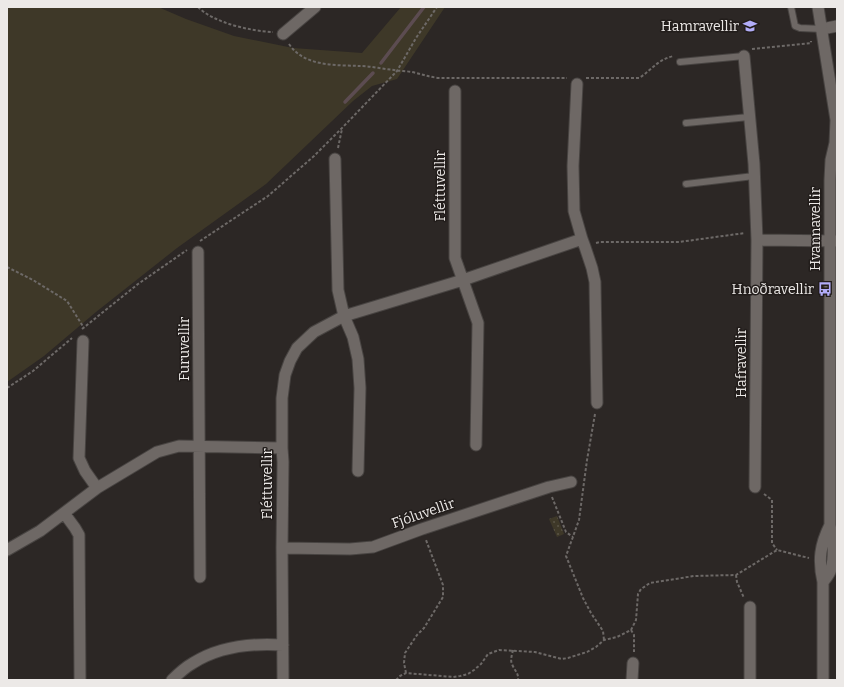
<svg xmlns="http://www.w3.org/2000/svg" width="844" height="687" viewBox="0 0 844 687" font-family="Bitter,serif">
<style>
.grass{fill:#3e3828}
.park{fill:url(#park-dots)}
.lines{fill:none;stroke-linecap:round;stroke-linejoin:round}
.stream{stroke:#5c4c51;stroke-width:3.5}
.service-casing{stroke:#484442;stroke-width:8}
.minor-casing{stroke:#484442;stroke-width:13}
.tertiary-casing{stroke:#484442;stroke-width:13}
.path{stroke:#6d6967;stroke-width:2;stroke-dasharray:3 2;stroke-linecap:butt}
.service{stroke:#6e6865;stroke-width:6}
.minor{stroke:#6e6865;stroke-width:11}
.tertiary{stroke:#6e6865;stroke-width:11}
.labels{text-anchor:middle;stroke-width:3;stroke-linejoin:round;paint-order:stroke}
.poi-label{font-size:14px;fill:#ece9e7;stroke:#221d1b;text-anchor:end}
.street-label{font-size:14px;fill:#ece9e7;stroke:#221d1b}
</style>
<defs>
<pattern id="park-dots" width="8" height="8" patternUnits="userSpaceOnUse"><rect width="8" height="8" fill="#3e3828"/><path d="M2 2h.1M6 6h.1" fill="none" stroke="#5a5547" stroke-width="1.8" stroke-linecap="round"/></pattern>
</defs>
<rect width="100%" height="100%" fill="#2c2725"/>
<!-- grass -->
<path class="grass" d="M7 7H158L186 19 234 36 293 48 362 53 401 7H445L397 79 372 86 353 101 266 184 177 248 96 312 44 356 7 382Z"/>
<!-- park -->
<path class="park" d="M557 516 564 534 557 537 549 519Z"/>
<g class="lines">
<!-- stream -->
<path class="stream" d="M381 63 424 7
M345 102 373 73"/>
<defs>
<path id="service" d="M791 7 795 26 800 28 822 29
M680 62 744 56
M686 123 749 117
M686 184 754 176"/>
<path id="minor" d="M822 29 837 26
M283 34 315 7
M744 56 754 164 757 240 755 487
M577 84 573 166 574 211 582 239 585 247 592 268 595 282 597 403
M455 91V258L478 323 476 445
M335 159 338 290 344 316 353 337 358 359 360 388 358 471
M757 240 837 241
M198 252 200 577
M83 341 79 458 85 471 97 488
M64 513 75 528 79 535 80 680
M282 548 350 549 373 547 422 529 549 487 571 482
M7 550 40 531 97 488 157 452 179 446 282 448
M172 680C178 674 186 667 193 663 220 646 253 643 283 645
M283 680 282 548 283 462 282 448V398L285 375 290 361 297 348 314 332 344 316 463 280 582 239
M632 680 633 663
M750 680V607"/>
<path id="tertiary" d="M818 7 836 120 835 143 831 160 830 180V525C833 537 835 557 831 569 830 574 826 578 823 582
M823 680V582C818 560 820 545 830 525"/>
</defs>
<!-- service casing -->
<use href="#service" class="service-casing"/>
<!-- minor casing -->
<use href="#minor" class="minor-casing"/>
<!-- tertiary casing -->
<use href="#tertiary" class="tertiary-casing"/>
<!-- path -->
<path class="path" d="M198 7C214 23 250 31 273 32
M289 44C304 67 337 65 360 66 371 66 383 69 394 70 400 71 406 71 412 72 421 74 429 77 439 78H567
M752 49 811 43V41
M586 78H639C652 70 658 59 674 56
M338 148 342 129
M200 241 268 196 314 156 343 127 397 71 416 38 437 7
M596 243 600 242H679L745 233
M7 267 33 280 67 301 84 328
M82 329 138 284 187 250
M7 388 33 371 72 338
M595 414 587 460 579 520 566 556 583 598 591 613 603 631 604 640
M764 494 772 500V543L777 550
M552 497 566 532 573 537
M736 575 737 582 744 598
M631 630 634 635V652
M513 650C512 655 510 660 512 664 514 670 519 673 518 680
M406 673 404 663 405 653 417 635 424 628 443 597V585L426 540
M396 680 400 676 406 673 453 677 460 676 468 674 474 670 481 664 488 654 499 650 535 652 562 659 568 658 587 652 596 647 604 640 617 637 631 630 636 620 638 594 641 589 650 583 694 576 736 575 777 550 809 558"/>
<!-- service -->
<use href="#service" class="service"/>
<!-- minor -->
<use href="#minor" class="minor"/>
<!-- tertiary -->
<use href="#tertiary" class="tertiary"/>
</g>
<!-- icons -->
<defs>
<symbol id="school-bare" viewBox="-9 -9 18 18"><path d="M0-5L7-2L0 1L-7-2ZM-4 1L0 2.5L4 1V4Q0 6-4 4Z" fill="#b2adf9" stroke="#221d1b" stroke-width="2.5" paint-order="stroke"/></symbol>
<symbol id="bus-bare" viewBox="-9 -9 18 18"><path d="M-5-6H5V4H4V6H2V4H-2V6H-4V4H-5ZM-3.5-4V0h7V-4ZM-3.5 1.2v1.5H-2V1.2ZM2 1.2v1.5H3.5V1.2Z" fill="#b2adf9" stroke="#221d1b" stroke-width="2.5" paint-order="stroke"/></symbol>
</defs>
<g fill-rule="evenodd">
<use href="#school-bare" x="740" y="16" width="20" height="20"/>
<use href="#bus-bare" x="815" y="279" width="20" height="20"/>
</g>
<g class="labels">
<!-- poi labels -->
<g class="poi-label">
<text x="739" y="31">Hamravellir</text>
<text x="814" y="294">Hnoðravellir</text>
</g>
<!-- street labels -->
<g class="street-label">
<text transform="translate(440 186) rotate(-90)" y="5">Fléttuvellir</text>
<text transform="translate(815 229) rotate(-90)" y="5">Hvannavellir</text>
<text transform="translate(184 349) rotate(-90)" y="5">Furuvellir</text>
<text transform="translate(741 363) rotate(-90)" y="5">Hafravellir</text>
<text transform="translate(267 484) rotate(-90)" y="5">Fléttuvellir</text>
<text transform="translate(423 513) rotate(-19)" y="5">Fjóluvellir</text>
</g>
</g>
<!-- border -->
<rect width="844" height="687" fill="none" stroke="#ece9e7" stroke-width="16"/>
</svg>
